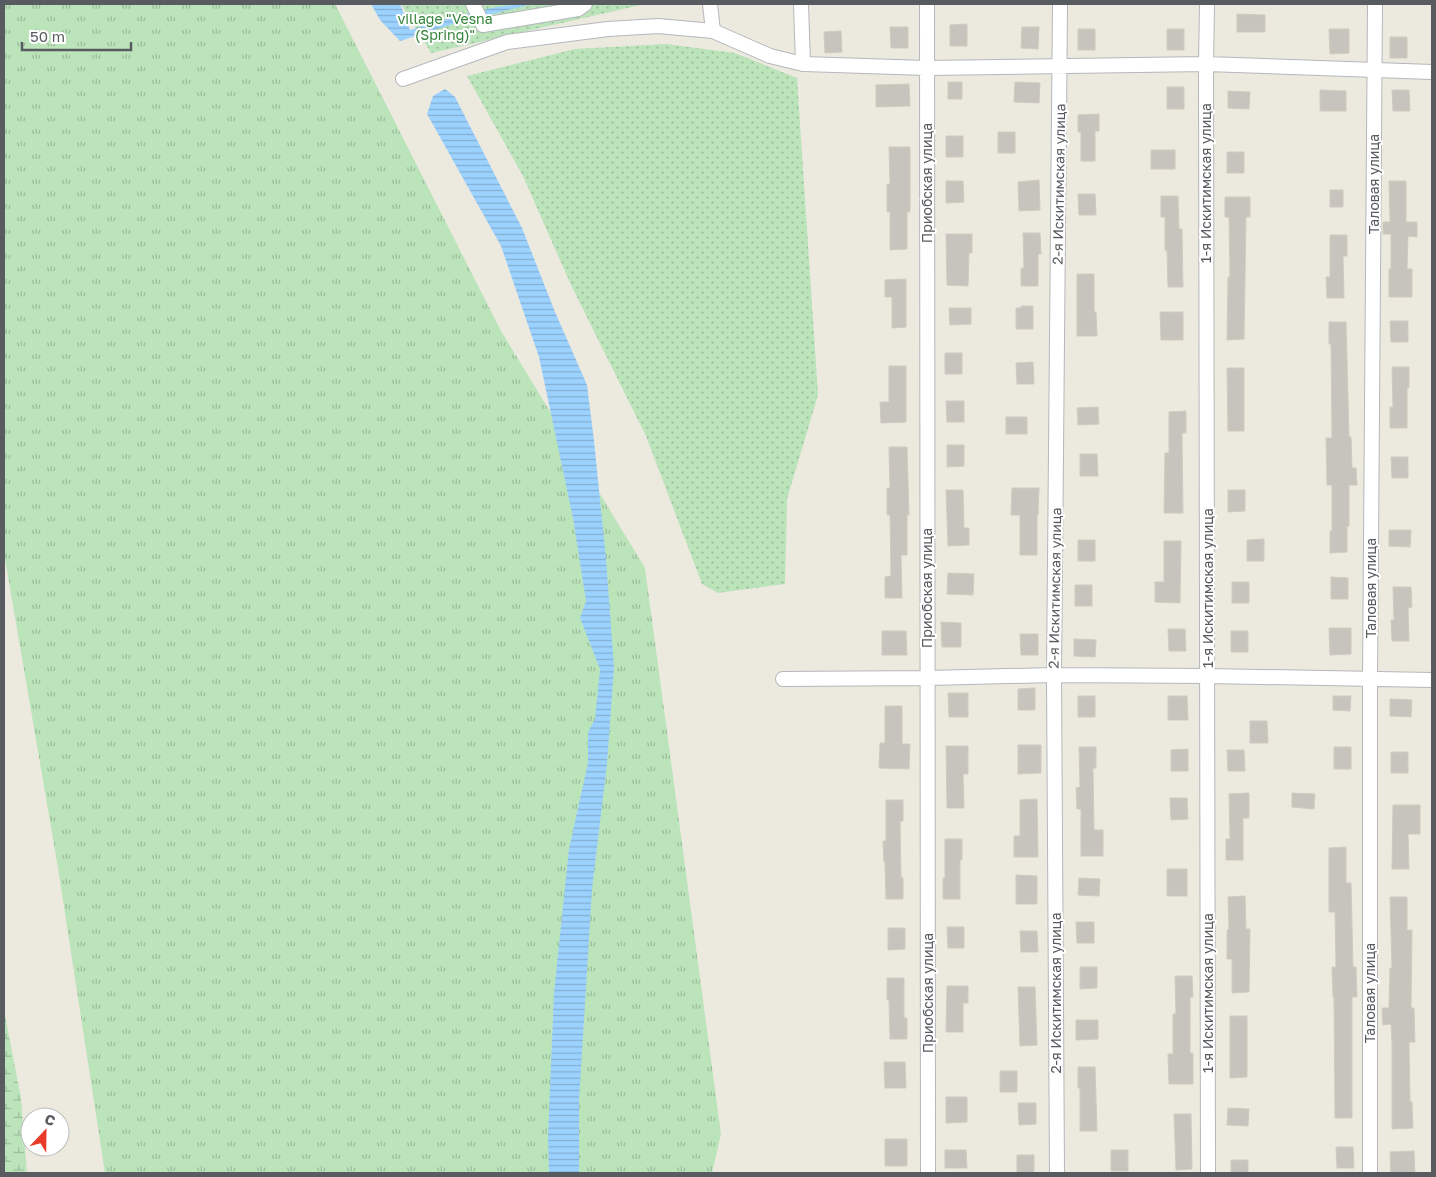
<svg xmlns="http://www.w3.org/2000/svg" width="1436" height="1177" viewBox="0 0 1436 1177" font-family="'Golos Text',sans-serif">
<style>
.grass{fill:url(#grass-tufts)}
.wetland{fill:url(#wetland-marsh)}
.park{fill:url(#park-dots)}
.water{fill:url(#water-rules)}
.building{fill:#c6c4bc;stroke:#d0cbbe}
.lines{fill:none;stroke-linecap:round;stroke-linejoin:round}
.street-casing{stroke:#b5b7bc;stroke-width:16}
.street{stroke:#fff;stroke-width:14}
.labels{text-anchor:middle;stroke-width:4;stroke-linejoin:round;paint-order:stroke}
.park-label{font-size:14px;fill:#348439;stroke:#fff}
.street-label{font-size:14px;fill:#585c60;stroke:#fff}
</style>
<defs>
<pattern id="grass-tufts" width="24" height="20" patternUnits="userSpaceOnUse" patternTransform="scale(1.25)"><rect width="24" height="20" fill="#bbe4bb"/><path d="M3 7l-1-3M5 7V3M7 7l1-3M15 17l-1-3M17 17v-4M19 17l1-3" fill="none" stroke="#9bbc9b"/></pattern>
<pattern id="wetland-marsh" width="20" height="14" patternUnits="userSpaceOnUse" patternTransform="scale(1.25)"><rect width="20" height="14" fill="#bbe4bb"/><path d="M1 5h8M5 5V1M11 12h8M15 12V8" fill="none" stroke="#9bbc9b"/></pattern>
<pattern id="park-dots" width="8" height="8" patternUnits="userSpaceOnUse" patternTransform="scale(1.25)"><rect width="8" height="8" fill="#bbe4bb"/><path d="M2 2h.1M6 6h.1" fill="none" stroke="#9bbc9b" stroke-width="1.8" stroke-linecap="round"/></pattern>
<pattern id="water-rules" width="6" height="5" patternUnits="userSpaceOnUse" patternTransform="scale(1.25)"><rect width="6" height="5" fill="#9cd2ff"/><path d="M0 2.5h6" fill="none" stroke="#82aed2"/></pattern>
</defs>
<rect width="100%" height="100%" fill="#ece9df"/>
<!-- grass -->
<path class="grass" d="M4 4H335L501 331 645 568 721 1134 712 1173H105L58 868 4 553Z"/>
<!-- wetland -->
<path class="wetland" d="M4 1010 21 1098 27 1173H4Z"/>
<!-- park -->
<path class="park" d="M401 4H645L431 53Z
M666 44 735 53 797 78 818 395 787 499 785 584 718 593 702 584 646 436 571 285 523 176 467 76 575 49Z"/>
<!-- water -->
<path class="water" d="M371 4H400L410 30C449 19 491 4 532 4L456 23 400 41 380 20Z
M445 89 455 97 522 228 555 312 587 385 594 441 606 559 614 667 607 764 592 889 579 1101V1173H549L548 1136 554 993 569 849 588 763V732L595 719 600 669 580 618 586 601 573 518 539 357 501 246 427 114 433 96Z"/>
<!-- building -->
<path class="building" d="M1237 14 1265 15V32H1237Z
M967 24V46H950V25Z
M890 27H908V48H891Z
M1022 27H1039L1038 49 1021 48Z
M1078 29H1095V50H1078Z
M1167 29H1184V50H1167Z
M1329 29H1349V53L1330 54Z
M841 31 842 52 825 53 824 32Z
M1390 37H1407V58H1390Z
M948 82H962V99H948Z
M1015 82 1040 83 1039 103 1014 102Z
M909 84 910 106 876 107V85Z
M1167 87H1184V109H1167Z
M1320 90 1346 91V111H1320Z
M1392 90H1409L1410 111H1393Z
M1228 91 1250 92 1249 109 1228 108Z
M1099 114V131H1095V161H1081V132H1078V115Z
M998 132H1015V153H998Z
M946 136H963V157H946Z
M889 147H910V212H907V249L890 250V212H887V184H890Z
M1151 150H1175V169H1151Z
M1227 152H1244V173H1227Z
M1039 180 1040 210 1019 211 1018 182Z
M946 181H963L964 202 946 203Z
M1389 181H1406V222H1417V237L1408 236 1407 269H1412V297H1389V269H1391V234H1383V222H1390Z
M1330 190H1343V207H1330Z
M1078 194H1095L1096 215H1079Z
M1161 196H1178L1179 229H1182L1183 287H1168L1167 250H1165V217H1161Z
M1225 197H1250V217H1246L1244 339 1227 340 1228 277H1230L1229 217H1225Z
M1023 233H1040L1041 254H1038V286H1021V268H1024Z
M946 234H972V253H969L968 286 947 285Z
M1330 235H1347V256H1343L1344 298H1327L1326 277H1330Z
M1077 274H1094V312H1096L1097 336H1077Z
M906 279V327L892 328V297H885V280Z
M1021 306H1033V329H1016V308H1021Z
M949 308H971V324L950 325Z
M1160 312H1183V340H1161Z
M1390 321H1408V342H1391Z
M1329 322H1346L1349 437H1351L1352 468H1356L1357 485H1349V526H1347V552L1330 553V531H1332V485H1327L1326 438H1332L1331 344H1329Z
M945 353H962V374H945Z
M1033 362 1034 384H1017L1016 363Z
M889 366H906V422L881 423 880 402H889Z
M1392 367H1409V388H1407V428H1390V407H1393Z
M1227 368H1244V431H1228Z
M946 401H964V422H947Z
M1098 407 1099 424 1078 425 1077 408Z
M1186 411V433H1182L1183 513H1164L1165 453H1169V412Z
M1006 417H1027V434H1006Z
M947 445H964V466L947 467Z
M889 447H907L909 515H907V555H901L902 598H885V577L891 576 890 515H887V488H890Z
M1080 454H1097L1098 476H1080Z
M1391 457H1408V478H1392Z
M1012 488H1039L1038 515H1037V555H1020V515H1011Z
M946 490H963L964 528H969V545L948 546Z
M1228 490H1245V511L1228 512Z
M1389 530H1411L1410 547 1389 546Z
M1264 539V561H1247V540Z
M1078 540H1095V561H1078Z
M1164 541H1181L1180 603 1155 602V582H1164Z
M948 573 974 574 973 595 947 594Z
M1331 577 1348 578V599H1331Z
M1232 582H1249V603H1232Z
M1075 585H1092V606H1075Z
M1393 587H1411L1412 607 1408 608 1409 641H1392L1391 620H1394Z
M941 622 961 623V647H942Z
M1329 628H1351V654L1330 655Z
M1168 629H1185L1186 651H1169Z
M882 631H906L907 655H882Z
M1231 631H1248V652H1231Z
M1020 634H1038V655H1021Z
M1074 639 1096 640 1095 657 1074 656Z
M1035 688V710H1018V689Z
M948 693H968V717H949Z
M1078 696H1095V717H1078Z
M1168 696H1187L1188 720H1168Z
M1333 696H1351L1350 711 1333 710Z
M1390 699 1412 700 1411 717 1390 716Z
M885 706H902V744H910L909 769 879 768 880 743H885Z
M1250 721H1267L1268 743H1250Z
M1018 745H1041V773L1018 774Z
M946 746H968V774H963L964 808H947Z
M1079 747H1096V768H1093L1094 830H1103V856H1081V809H1077L1076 788 1080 787Z
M1334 747H1351V769H1334Z
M1188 749V771H1171V750Z
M1227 750H1244L1245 771H1228Z
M1391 752H1408V773H1391Z
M1249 793V818H1243V860H1226V839H1230L1229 794Z
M1292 793 1315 794 1314 809 1292 807Z
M1170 798H1187L1188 819 1171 820Z
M1037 799 1038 857H1014V836H1020V800Z
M886 800H903V821H900L901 878H903V899H886L885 862H884L883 841H886Z
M1393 805H1420V834H1408L1409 869H1392Z
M945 839H962V860H960V899H943V878H945Z
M1346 847V883H1351L1353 967H1356L1357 997H1352V1118H1335L1334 997H1333L1332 967H1336L1335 912H1329V848Z
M1167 869H1187V896H1167Z
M1016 875 1037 876V904H1016Z
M1079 878 1100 879 1099 896 1078 895Z
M1245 896 1246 929H1250L1249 992 1232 993V959H1227V930L1229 929 1228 897Z
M1390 897H1407V930H1412L1411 1008H1414L1415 1042H1409L1410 1102H1412L1413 1128 1392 1129V1042L1391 1024 1383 1025 1382 1008H1389L1390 968H1392Z
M1076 922H1094V943H1077Z
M947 927H964V948H948Z
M888 928H905V949L888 950Z
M1020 931H1037L1038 952H1021Z
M1080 967H1097V988L1080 989Z
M1175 976H1192L1193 997H1190V1053H1193V1084H1169L1168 1054H1173V1014H1176Z
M887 978H904V1018H907V1039H890L889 1000H887Z
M947 986H968V1003H963V1032H946Z
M1018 987H1035L1037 1045 1020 1046Z
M1230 1016H1247V1077L1230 1078Z
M1076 1020H1098V1039L1076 1040Z
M884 1062H905L906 1088H885Z
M1078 1067H1095L1097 1131H1080V1088H1078Z
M1000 1071H1017V1092H1000Z
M946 1097H967V1122L946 1123Z
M1018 1103H1036V1124L1019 1125Z
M1228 1108 1249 1109 1248 1126 1227 1125Z
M1174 1114H1191L1192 1169 1176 1170Z
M885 1139H907V1166H885Z
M1336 1147H1353L1354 1168H1337Z
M945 1150H966L967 1168H945Z
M1111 1150H1128V1171H1111Z
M1414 1151 1415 1173H1391L1390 1152Z
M1017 1155H1034V1173H1017Z
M1231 1160H1248V1173H1231Z"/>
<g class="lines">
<defs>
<path id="street" d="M473 4 483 25 578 9 585 4
M710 4 713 31
M801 4 803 64
M927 4 928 1173
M1207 4 1206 64 1208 1173
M403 79 507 42 608 29 658 26 713 31 770 56 803 64 927 68 1206 64 1432 72
M783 679 928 678 1054 675 1208 676 1432 680
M1057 1173 1054 675 1060 4
M1370 1173V680L1375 4"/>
</defs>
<!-- street casing -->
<use href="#street" class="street-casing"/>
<!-- street -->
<use href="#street" class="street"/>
</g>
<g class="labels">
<!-- park labels -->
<g class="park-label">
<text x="445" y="24">village "Vesna<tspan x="445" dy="16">(Spring)"</tspan></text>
</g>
<!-- street labels -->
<g class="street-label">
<text transform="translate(927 183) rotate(-90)" y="5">Приобская улица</text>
<text transform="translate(1206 183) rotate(-90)" y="5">1-я Искитимская улица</text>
<text transform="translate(1059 184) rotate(-89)" y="5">2-я Искитимская улица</text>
<text transform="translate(1374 184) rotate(-90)" y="5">Таловая улица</text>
<text transform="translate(927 588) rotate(-90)" y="5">Приобская улица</text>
<text transform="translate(1055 588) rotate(-89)" y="5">2-я Искитимская улица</text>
<text transform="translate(1208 588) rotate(-90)" y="5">1-я Искитимская улица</text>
<text transform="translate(1371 588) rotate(-90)" y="5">Таловая улица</text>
<text transform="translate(928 993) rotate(-90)" y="5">Приобская улица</text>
<text transform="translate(1056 993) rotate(-90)" y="5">2-я Искитимская улица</text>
<text transform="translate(1208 993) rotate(-90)" y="5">1-я Искитимская улица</text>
<text transform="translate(1370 993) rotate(-90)" y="5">Таловая улица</text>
</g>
</g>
<!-- border -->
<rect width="1436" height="1177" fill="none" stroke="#585c60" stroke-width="10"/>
<!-- north arrow -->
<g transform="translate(45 1132) rotate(22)"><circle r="24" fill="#ffffff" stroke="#bcbebf"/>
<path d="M0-4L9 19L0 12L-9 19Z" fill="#e93a27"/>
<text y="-8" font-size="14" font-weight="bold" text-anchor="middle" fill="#585c60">С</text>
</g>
<!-- scale -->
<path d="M22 42v8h109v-8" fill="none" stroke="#585c60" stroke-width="2.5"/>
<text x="30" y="42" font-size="15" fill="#585c60" stroke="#ffffff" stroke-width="4" paint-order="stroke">50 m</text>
</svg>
